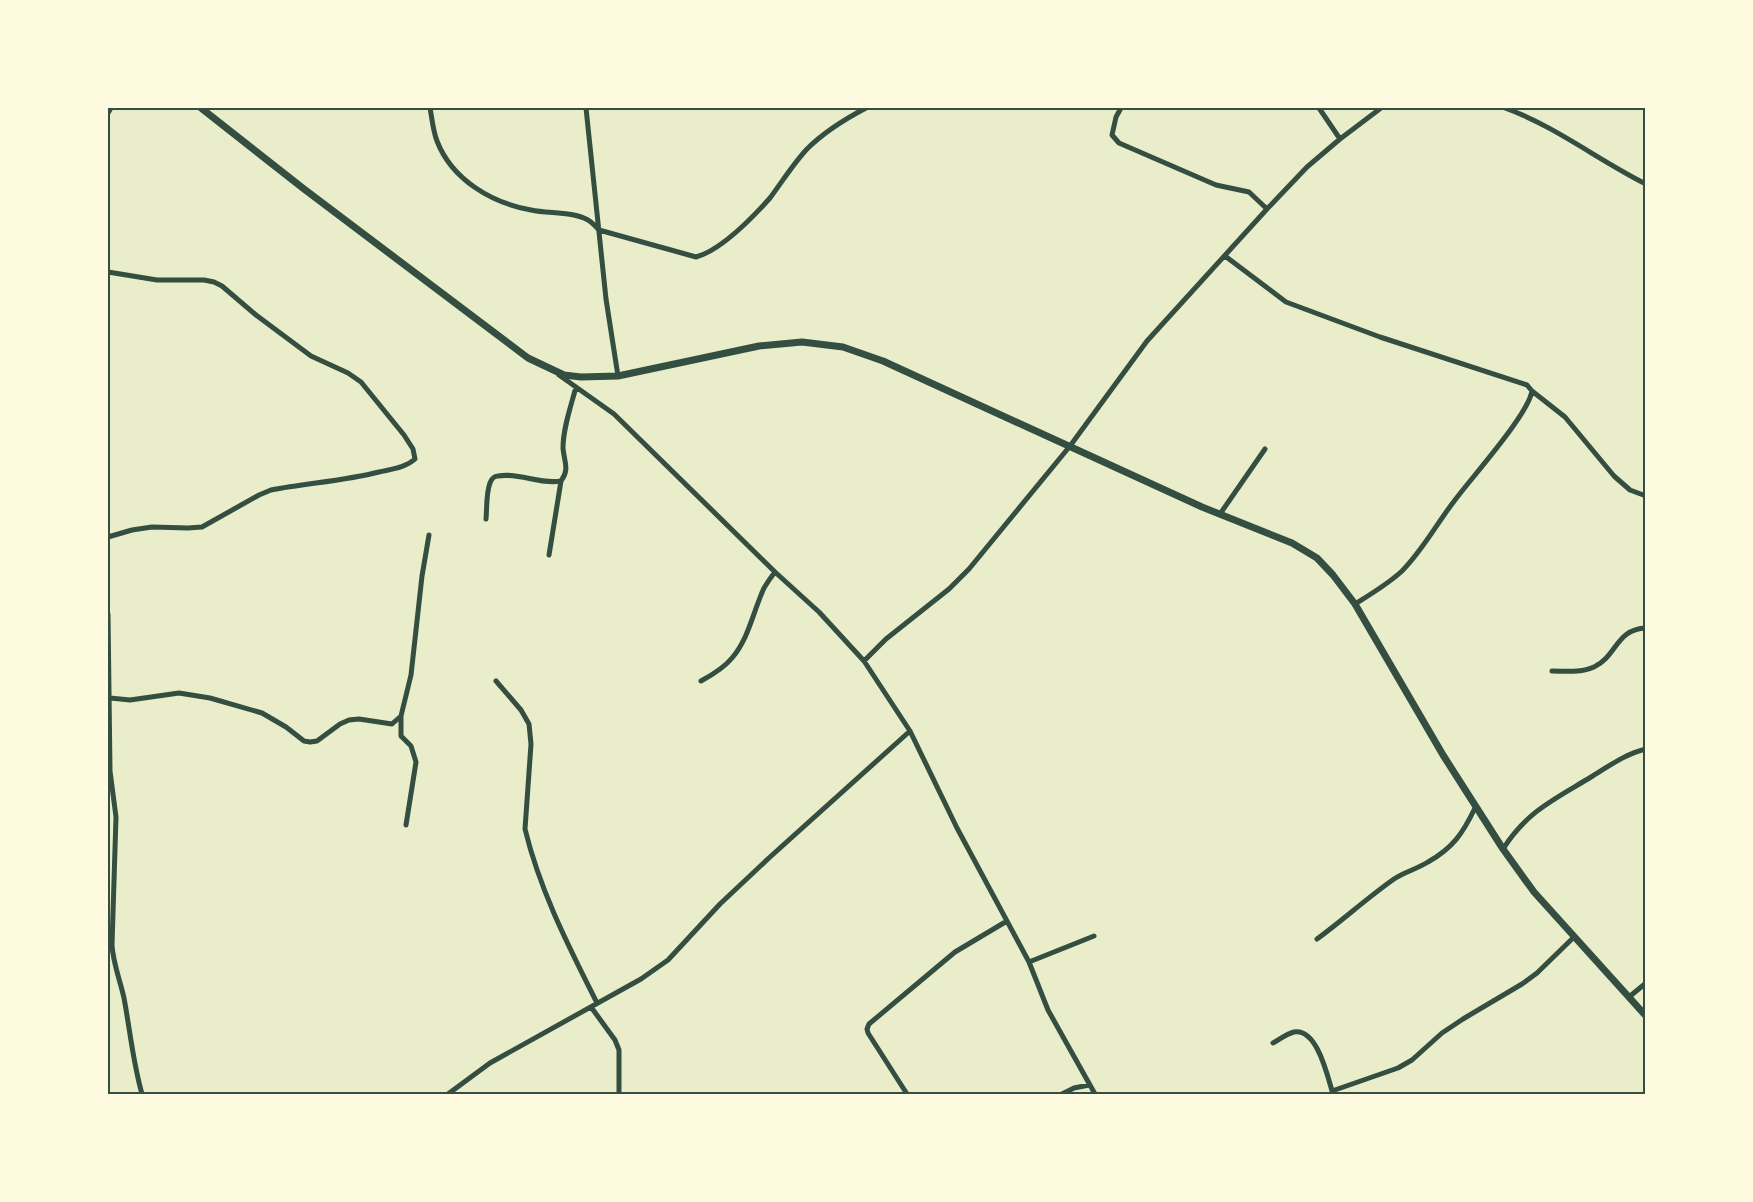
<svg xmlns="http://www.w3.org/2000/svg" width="1753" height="1202" viewBox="0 0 1753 1202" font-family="Quicksand,sans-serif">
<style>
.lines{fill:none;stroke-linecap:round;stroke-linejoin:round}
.minor{stroke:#344e41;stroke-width:5}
.secondary{stroke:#344e41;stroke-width:7}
.neatline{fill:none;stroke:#344e41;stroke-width:2}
</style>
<rect width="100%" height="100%" fill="#e9edc9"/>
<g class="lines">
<!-- minor -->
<path class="minor" d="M430 108C432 118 433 131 437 141 452 180 492 203 531 210 549 214 572 211 588 220 592 222 596 227 599 230L696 257C721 250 753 217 770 198 782 182 793 164 807 149 824 132 845 119 866 108
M586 108 606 299 618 376
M1121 108 1116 117 1112 135 1119 143 1216 185 1249 192 1267 209
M1319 108 1340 139
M1505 108C1555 126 1598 160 1646 184
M108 113 111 108
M1225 256 1286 302 1380 337 1527 385 1532 391 1565 417 1614 476 1630 490 1646 496
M108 272 157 280H204L214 282 222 286 256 315 311 356 348 373 361 382 404 435 413 449 415 459C405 468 392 469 379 472 344 481 307 483 271 490L259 495 202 527 188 528 152 527 132 530 108 537
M559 375 614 414 775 572 819 612 864 661 910 731 957 828 1029 962 1048 1010 1095 1094
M1220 514 1265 449
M486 519C487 508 486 493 490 483 491 480 494 476 498 476 519 472 540 485 561 481 570 469 564 462 563 448 563 428 571 406 576 387
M549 555 561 481
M1355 604C1371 594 1388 584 1402 571 1423 550 1437 523 1455 500 1472 477 1528 415 1532 391
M108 614 110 771 116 817 112 945C113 963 120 980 124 998 130 1030 133 1063 142 1094
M864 661 886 639 949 589 969 569 1070 446 1147 341 1267 209 1307 167 1340 139 1381 108
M1552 671C1565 671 1581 673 1594 667 1617 656 1616 629 1646 628
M496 681 521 710 529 724 531 744 525 829C540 891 569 947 597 1003
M701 681C712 675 724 668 732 658 749 638 753 612 764 588 767 583 771 577 775 572
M110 698 130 700 179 693 210 698 262 713 286 727 304 741 310 742 317 741 340 724 349 720 359 719 392 724 401 716 411 675 422 576 429 535
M401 716V736L411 746 416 762 406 825
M1503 849C1527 811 1555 799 1591 777 1609 766 1625 754 1646 749
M1317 939C1343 920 1367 898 1394 879 1404 872 1417 869 1428 862 1453 848 1463 833 1475 808
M1029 962 1094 936
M1629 997 1646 983
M591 1007 615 1040 619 1050V1094
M1273 1043C1279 1040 1286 1034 1294 1032 1318 1028 1328 1079 1333 1094
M1332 1091 1398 1068 1412 1060 1442 1033 1463 1019 1522 984 1537 973 1574 937
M448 1094 490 1063 641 979 668 960 720 904 770 857 910 731
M907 1094 868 1033 867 1029 869 1024 955 952 1007 921
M1062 1094 1074 1088 1089 1085"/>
<!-- secondary -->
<path class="secondary" d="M201 108 304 189 528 358 564 375 581 377 618 376 759 346 802 342 843 347 883 361 1202 507 1292 543 1317 558 1333 575 1355 604 1443 755 1503 849 1534 892 1646 1016"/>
</g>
<!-- border -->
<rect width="1753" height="1202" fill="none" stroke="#fefae0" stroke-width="218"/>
<rect x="109" y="109" width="1535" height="984" class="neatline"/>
</svg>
